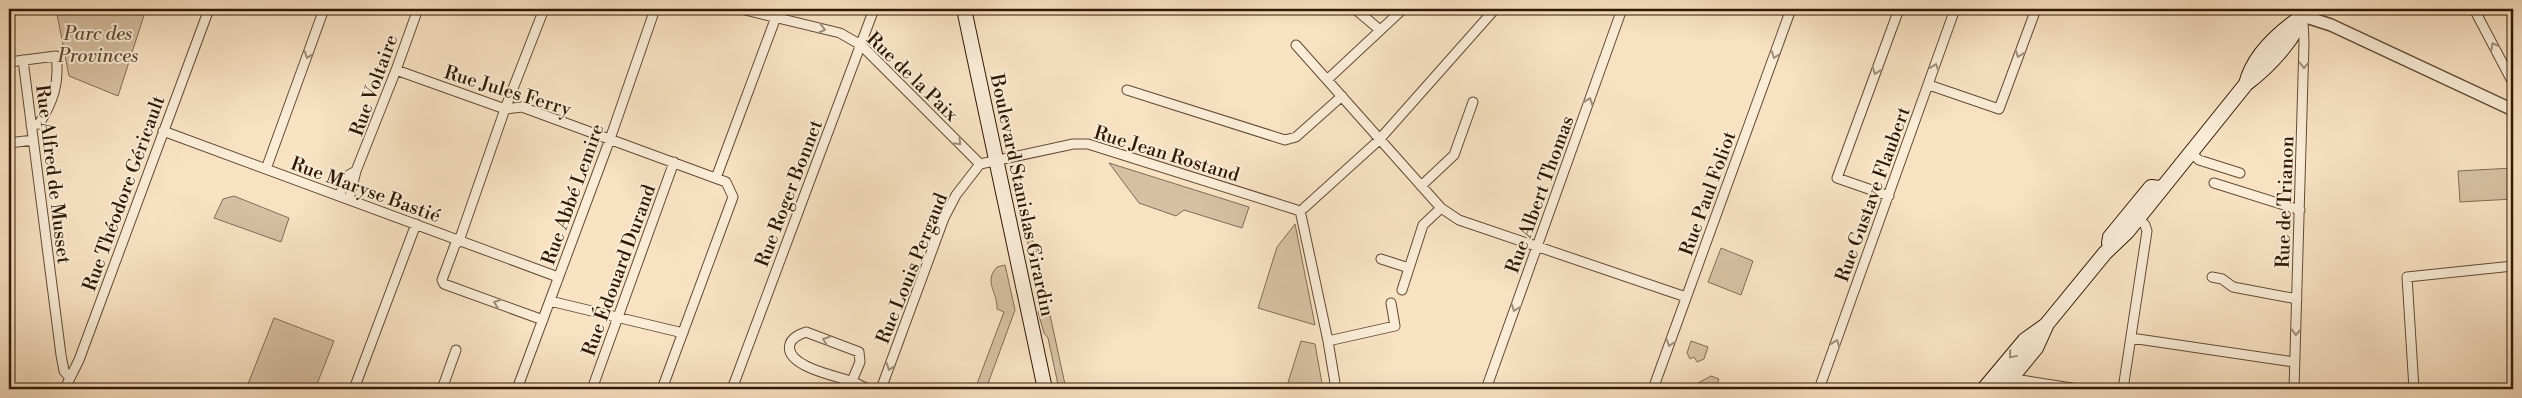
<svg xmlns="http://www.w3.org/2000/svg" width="2522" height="398" viewBox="0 0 2522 398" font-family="'Libre Bodoni',serif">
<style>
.green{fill:#d6c0a2;stroke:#836c53}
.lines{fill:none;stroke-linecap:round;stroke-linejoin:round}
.minor-casing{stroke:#624b34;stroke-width:11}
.tertiary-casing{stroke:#624b34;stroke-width:14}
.secondary-casing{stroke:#301904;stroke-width:16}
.minor{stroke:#faecd7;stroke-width:9}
.tertiary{stroke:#faecd7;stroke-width:11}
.secondary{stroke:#faecd7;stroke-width:14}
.oneway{stroke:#9f8d78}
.labels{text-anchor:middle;stroke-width:4;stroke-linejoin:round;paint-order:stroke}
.park-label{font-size:19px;font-style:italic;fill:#624b33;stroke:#faecd7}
.street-label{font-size:19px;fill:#301904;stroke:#faecd7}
</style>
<rect width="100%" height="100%" fill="#f8e2c2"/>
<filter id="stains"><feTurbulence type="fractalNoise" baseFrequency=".004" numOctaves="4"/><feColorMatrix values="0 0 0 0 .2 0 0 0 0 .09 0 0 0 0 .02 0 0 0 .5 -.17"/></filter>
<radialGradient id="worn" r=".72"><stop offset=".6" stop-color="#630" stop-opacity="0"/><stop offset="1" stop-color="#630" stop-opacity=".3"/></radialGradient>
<!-- green -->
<path class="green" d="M56 9H146L118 96 69 76Z
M1109 163 1249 207 1242 228 1184 210 1176 216 1139 203Z
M2513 168V199L2460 202 2458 171Z
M234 196 289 218 281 242 214 218 223 199Z
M1295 224 1315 325 1258 308 1277 247Z
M1026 235 1035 243 1039 251 1034 270Z
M1721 248 1753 261 1741 295 1708 282Z
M1005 265 1015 310 986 389H975L1004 312 997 309C998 292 983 282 997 267Z
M1042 285 1044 287 1066 389H1059L1048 338 1044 333 1038 312 1041 307 1038 290Z
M274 318 334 341 315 389H246Z
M1301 341 1315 344 1323 389H1286Z
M1691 341 1708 347 1704 359 1697 362 1694 357 1690 359 1687 353Z
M1711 376 1719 379 1715 389 1698 388V383Z"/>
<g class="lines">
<defs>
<path id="minor" d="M741 9 840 33 861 45 980 164
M1355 9 1380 30
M2474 9 2513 83
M1296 45 1441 208 1459 220 1686 297
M23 60 61 355 64 371 70 378
M9 62 56 56C60 82 53 102 39 124L31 125
M396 70 505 109 522 107 726 182 733 197 662 389
M1327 80 1403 9
M1929 85 1999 109 2036 9
M1127 90 1285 140 1296 137 1342 96
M163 131 558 277
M9 143 33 140
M2190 152 2199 160 2240 173
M980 164 1073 144H1088L1297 210
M266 169 324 9
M716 178 779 9
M2214 183 2300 210
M1421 186 1454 155 1473 102
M339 196 349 175 356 171
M1889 196 1837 178 1899 9
M349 200 356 171 396 70 418 9
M1304 208 1378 141 1495 9
M1301 215 1328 341 1336 389
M1381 259 1409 268
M2212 277 2222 279 2233 287 2297 299
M1402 290 1423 225 1441 208
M550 301 683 333
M543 320 444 284 442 280 455 245 459 241 505 109 544 9
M2131 338 2294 362
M1328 341 1395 326 1391 303
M2013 376 2021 380 2078 389
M852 381 860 362 859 352 806 332C800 334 792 337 790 344 783 367 841 377 854 382 858 384 863 387 868 389
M65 388 79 360 209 9
M51 389H69
M354 389 416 224
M442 389 456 350
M517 389 610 139 655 9
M592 389 674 162
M732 389 874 9
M881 389 944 218 956 195 980 164
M1486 389 1622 9
M1653 389 1791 9
M1819 389 1955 9
M2123 389 2147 231 2145 225 2138 218
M2294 389 2304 43 2303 19
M2414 389 2407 277 2513 266"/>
<path id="tertiary" d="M2293 9 2303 16 2331 25 2513 110"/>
<path id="secondary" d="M964 9 1045 389
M2246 84C2253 56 2277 34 2300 18
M2109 243 2110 237 2151 187 2160 188
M1984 389 2025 340 2046 325 2105 253 2127 232 2246 84C2270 66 2297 37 2305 9
M2002 389 2036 348 2046 326"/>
</defs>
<!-- minor casing -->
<use href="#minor" class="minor-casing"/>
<!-- tertiary casing -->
<use href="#tertiary" class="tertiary-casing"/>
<!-- secondary casing -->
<use href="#secondary" class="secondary-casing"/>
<!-- minor -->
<use href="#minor" class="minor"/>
<!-- tertiary -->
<use href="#tertiary" class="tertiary"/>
<!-- secondary -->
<use href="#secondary" class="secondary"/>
</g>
<!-- one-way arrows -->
<defs><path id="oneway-chevron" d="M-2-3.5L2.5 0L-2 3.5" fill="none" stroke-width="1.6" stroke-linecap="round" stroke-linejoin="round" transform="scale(1.25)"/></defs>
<g class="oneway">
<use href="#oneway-chevron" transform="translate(822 29) rotate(14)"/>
<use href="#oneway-chevron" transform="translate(2494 46) rotate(-118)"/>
<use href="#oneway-chevron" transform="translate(2019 54) rotate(110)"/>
<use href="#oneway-chevron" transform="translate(308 55) rotate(110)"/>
<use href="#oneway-chevron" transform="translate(1775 55) rotate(110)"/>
<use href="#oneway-chevron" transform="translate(2304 65) rotate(91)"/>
<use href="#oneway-chevron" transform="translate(1935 67) rotate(-71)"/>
<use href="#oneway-chevron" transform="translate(1876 71) rotate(110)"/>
<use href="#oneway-chevron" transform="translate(1589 101) rotate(-70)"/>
<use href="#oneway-chevron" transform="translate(958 142) rotate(45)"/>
<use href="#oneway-chevron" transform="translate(497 303) rotate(-160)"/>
<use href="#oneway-chevron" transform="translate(1515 308) rotate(110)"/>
<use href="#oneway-chevron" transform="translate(2296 332) rotate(92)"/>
<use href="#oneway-chevron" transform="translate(826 340) rotate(-160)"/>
<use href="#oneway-chevron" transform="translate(1670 343) rotate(110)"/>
<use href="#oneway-chevron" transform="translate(1836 343) rotate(-70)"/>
<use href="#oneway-chevron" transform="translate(2012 355) rotate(130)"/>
<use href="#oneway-chevron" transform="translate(890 367) rotate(110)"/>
</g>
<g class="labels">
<!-- park labels -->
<g class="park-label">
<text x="98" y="40">Parc des<tspan x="98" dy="22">Provinces</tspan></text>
</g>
<!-- street labels -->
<g class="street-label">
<text transform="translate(913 76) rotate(44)" y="7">Rue de la Paix</text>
<text transform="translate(373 85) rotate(-70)" y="7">Rue Voltaire</text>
<text transform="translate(508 90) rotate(17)" y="7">Rue Jules Ferry</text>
<text transform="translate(1167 153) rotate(17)" y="7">Rue Jean Rostand</text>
<text transform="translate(54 174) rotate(83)" y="7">Rue Alfred de Musset</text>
<text transform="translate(366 189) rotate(20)" y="7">Rue Maryse Bastié</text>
<text transform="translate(123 193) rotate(-70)" y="7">Rue Théodore Géricault</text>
<text transform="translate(788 193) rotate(-69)" y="7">Rue Roger Bonnet</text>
<text transform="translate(1707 193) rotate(-70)" y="7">Rue Paul Foliot</text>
<text transform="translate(572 194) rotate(-70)" y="7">Rue Abbé Lemire</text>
<text transform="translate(1539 194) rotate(-70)" y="7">Rue Albert Thomas</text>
<text transform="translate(1872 194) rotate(-70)" y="7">Rue Gustave Flaubert</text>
<text transform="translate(1023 195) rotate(78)" y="7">Boulevard Stanislas Girardin</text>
<text transform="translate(2284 202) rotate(-88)" y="7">Rue de Trianon</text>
<text transform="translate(911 268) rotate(-68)" y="7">Rue Louis Pergaud</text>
<text transform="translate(618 270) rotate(-70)" y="7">Rue Édouard Durand</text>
</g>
</g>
<!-- margin -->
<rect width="2522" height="398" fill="none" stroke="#f8e2c2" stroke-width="30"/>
<rect x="10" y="10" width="2502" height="378" fill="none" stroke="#301904" stroke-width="2.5"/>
<rect x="15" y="15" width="2492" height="368" fill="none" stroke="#301904"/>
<rect width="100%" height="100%" filter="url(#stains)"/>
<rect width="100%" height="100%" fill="url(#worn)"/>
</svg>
